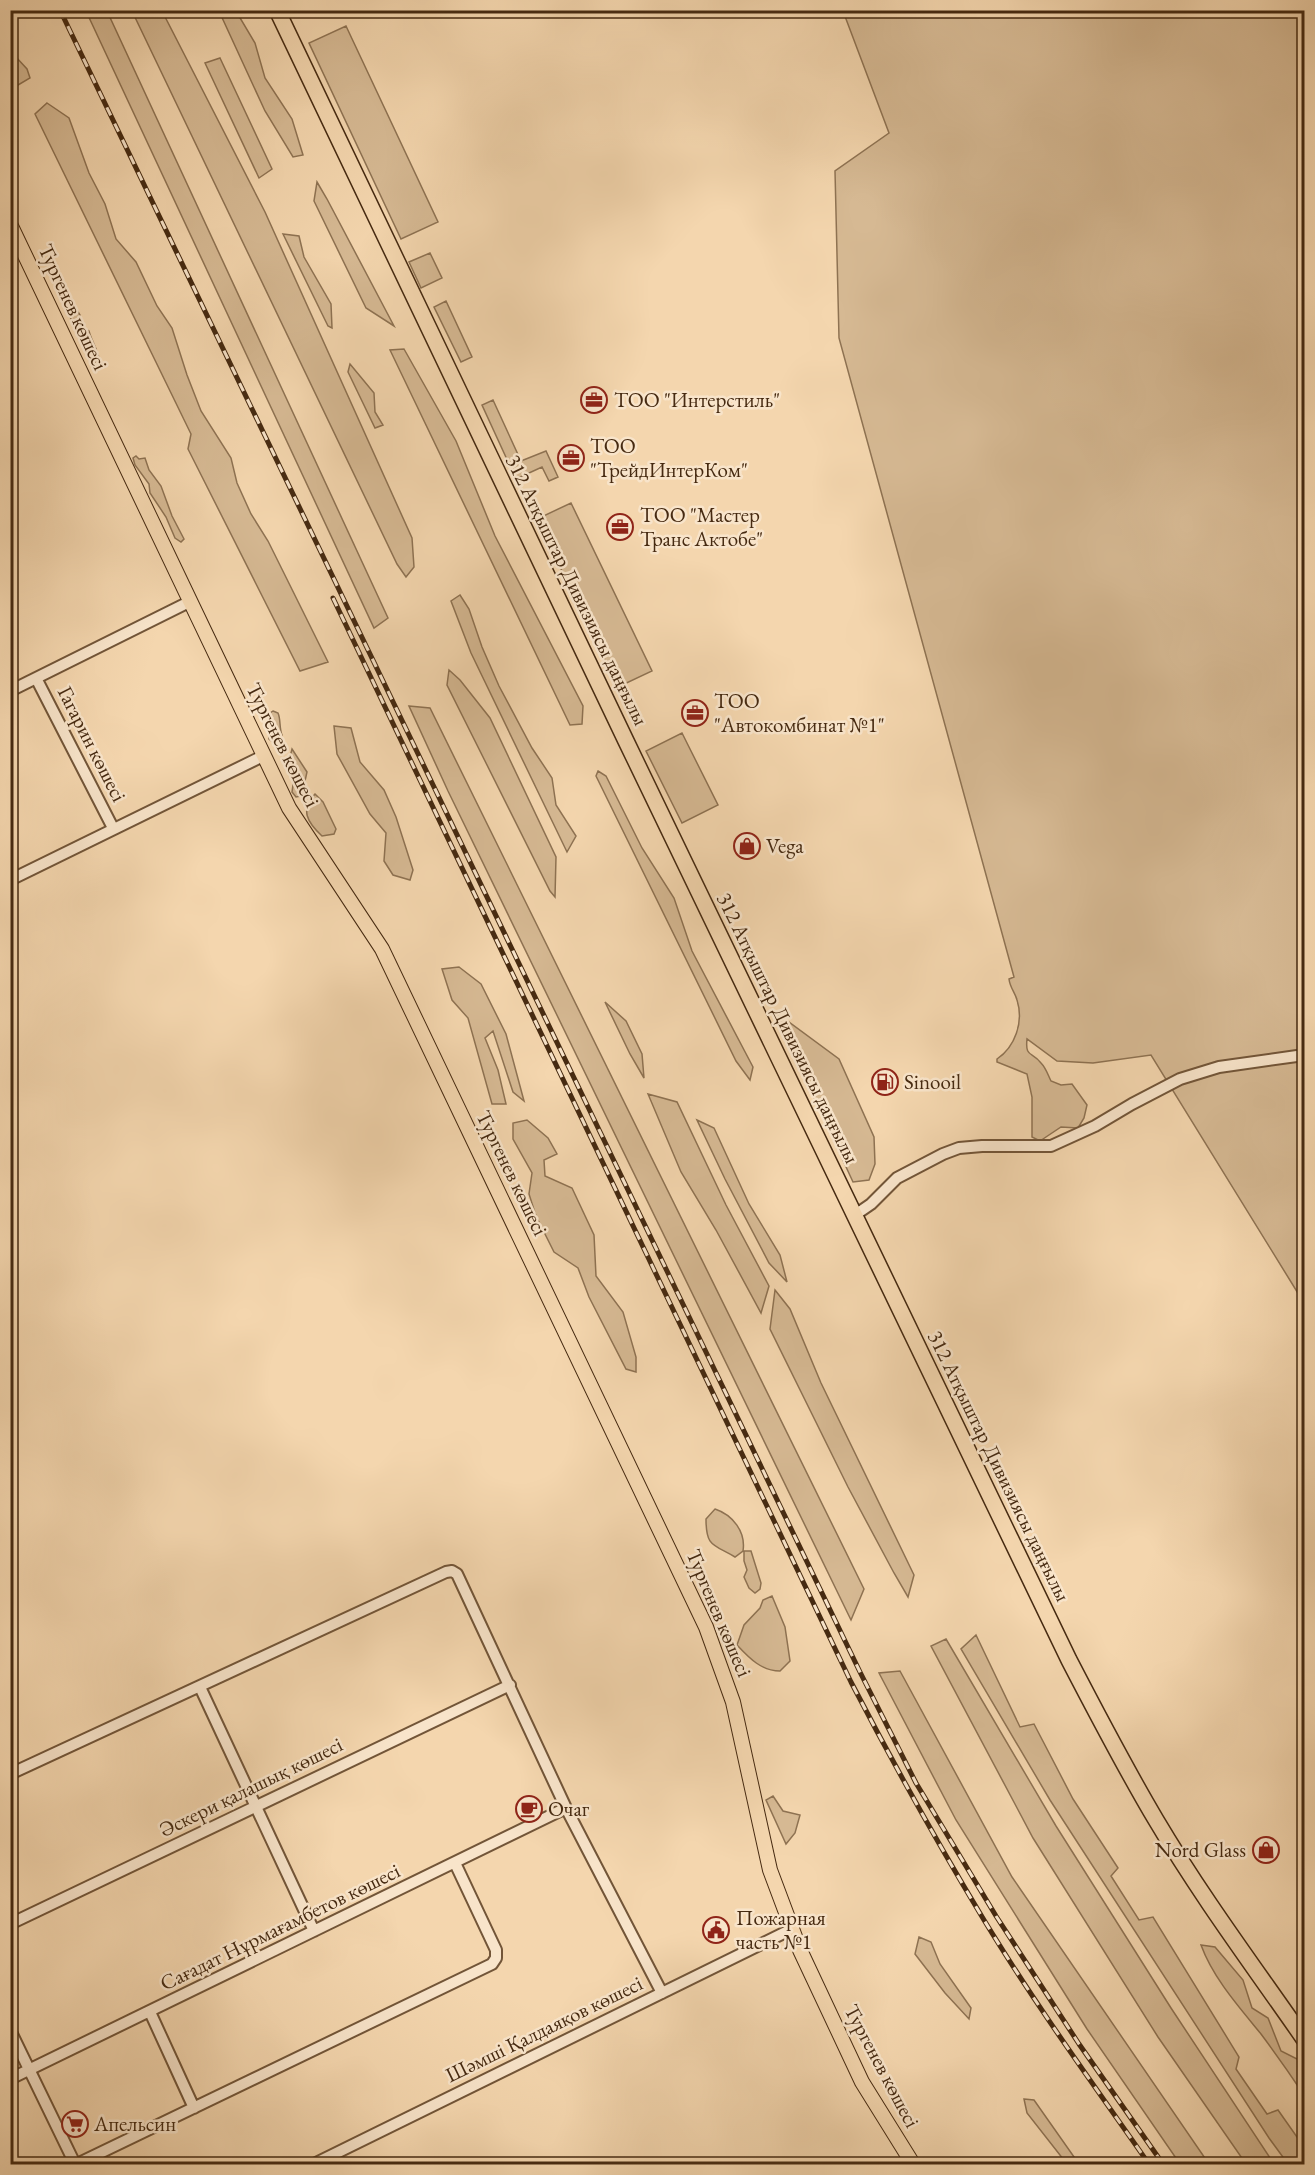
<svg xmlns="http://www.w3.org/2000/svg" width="1315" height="2175" viewBox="0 0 1315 2175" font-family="'EB Garamond',serif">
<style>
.green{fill:#d6b993;stroke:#8e7252;stroke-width:1.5}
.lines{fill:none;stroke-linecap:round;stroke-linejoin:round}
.minor-casing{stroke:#725538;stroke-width:14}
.major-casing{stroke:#462a11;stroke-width:16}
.highway-casing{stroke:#462a11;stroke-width:18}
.minor{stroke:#f8e4ca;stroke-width:10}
.major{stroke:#f4d6ae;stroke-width:14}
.highway{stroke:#f4d6ae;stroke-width:15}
.rail-casing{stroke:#462a11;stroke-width:5}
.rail{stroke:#f8e4ca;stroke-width:3;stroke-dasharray:9;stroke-linecap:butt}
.labels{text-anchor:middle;stroke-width:5;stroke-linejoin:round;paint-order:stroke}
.street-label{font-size:21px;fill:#462a11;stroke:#f8e4ca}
.poi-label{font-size:21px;fill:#462a11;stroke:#f8e4ca;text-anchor:start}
</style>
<rect width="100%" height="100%" fill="#f4d6ae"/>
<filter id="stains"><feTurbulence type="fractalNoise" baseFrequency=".00333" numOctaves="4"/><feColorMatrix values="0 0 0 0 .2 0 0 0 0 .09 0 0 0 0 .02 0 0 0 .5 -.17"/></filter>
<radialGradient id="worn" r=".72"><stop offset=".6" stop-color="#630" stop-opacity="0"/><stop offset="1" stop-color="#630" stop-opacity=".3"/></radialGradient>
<!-- green -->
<path class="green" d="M86 11H107L388 618 374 628Z
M132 11H162L265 212 412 538 414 567 406 577 397 564Z
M219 11H236L255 43 265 78 292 119 303 155 293 157 265 111Z
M843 11H1304V1303L1151 1055 1093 1063 1057 1061 1027 1039C1025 1058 1032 1051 1041 1063 1046 1068 1048 1075 1051 1081L1061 1085 1072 1084 1087 1105 1084 1118 1078 1128 1061 1127 1040 1141 1032 1137V1097L1027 1074 997 1062V1059C1015 1047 1024 1022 1017 1000 1015 992 1010 988 1009 979L1014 977 839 338 835 171 889 133Z
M10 16 15 56 27 69 30 78 13 88 10 86Z
M346 26 438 222 401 239 309 43Z
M220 58 272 169 259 178 205 63Z
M47 103 69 118 89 173 105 204 116 239 136 262 157 306 172 328 187 375 201 411 231 458 237 483 251 514 268 541 328 662 300 671 188 449 191 434 35 114Z
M317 182 327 199 394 326 366 308 314 201Z
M283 234 299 236 304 257 331 304 332 328 328 326Z
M430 253 442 278 421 288 409 262Z
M446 301 472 357 461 362 434 307Z
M66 306 75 307 80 315 82 327 89 331C91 340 98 350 99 359L95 362C85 354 85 342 79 332 73 323 69 317 66 306Z
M404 349 456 441 495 536 583 706 582 724 570 725 390 350Z
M350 364 374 393 375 412 383 425 375 428 348 372Z
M493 400 521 461 546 451 558 477 549 481 542 467 516 479 482 405Z
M136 456 139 459 145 458 149 470 161 486 172 516 184 539 181 542 175 538 166 517 150 493 149 484 135 465 133 458Z
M571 503 652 671 618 687 537 519Z
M460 595 469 609 482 647 499 686 532 748 552 778 556 805 576 836 567 852 471 653 451 601Z
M449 670 460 680 490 718 556 857 555 897 550 891 447 685Z
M409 706 430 708 864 1589 851 1620 448 791Z
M273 711 278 713C281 720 279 727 282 735L273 742 269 739 267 715Z
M334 726 351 728 360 762 384 790 396 817 413 870 410 880 393 875 384 861 386 833 370 814 337 754Z
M682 733 718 805 682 823 646 751Z
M292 749 307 772 305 781 307 795 296 797 292 792 294 778 292 768 288 765Z
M598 771 606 776 642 848 674 898 692 951 753 1067 750 1080 736 1061 596 776Z
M315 794 323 802 336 829 334 834 322 836C307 822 300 810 315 794Z
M459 967 481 984 506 1034 524 1101 513 1092 493 1031 485 1038 498 1070 506 1104H492L468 1018 452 1000 442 969Z
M605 1002 626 1021 642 1054 644 1078 630 1054Z
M774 1011 839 1059 874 1137 875 1164 869 1180 853 1182Z
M648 1094 677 1102 726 1205 769 1286 761 1313 716 1230 681 1172Z
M527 1120 548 1138 557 1154 544 1160 545 1176 572 1188 594 1235 596 1276 623 1312 636 1357V1372L626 1369 589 1297 578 1268 554 1252 536 1216 529 1194 532 1173 513 1139V1123Z
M697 1120 714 1128 749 1204 780 1255 787 1282 769 1263 725 1179Z
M775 1290 790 1309 821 1383 914 1575 908 1597 894 1573 848 1487 770 1329Z
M715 1509C733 1515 746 1532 743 1551L735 1557C713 1544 706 1547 706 1519Z
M744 1551H751L761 1583 760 1589 755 1593 749 1588 744 1577 747 1570 744 1561Z
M772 1596 785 1627 790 1661 780 1671C762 1671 750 1659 737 1645L744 1625 760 1608 763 1600Z
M976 1635 1020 1727 1034 1724 1073 1799 1118 1868 1111 1876 1139 1920 1153 1917 1239 2057 1236 2069 1267 2114 1278 2110 1304 2147V2164H1288L1269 2138 1050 1800 961 1649Z
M946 1639 1056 1826 1171 2008 1274 2164H1246L1158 2037 1033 1838 931 1646Z
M900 1671 1012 1877 1209 2164H1180L1087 2029 956 1820 879 1673Z
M773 1796 783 1811 800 1815 795 1833 786 1844 766 1800Z
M919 1937 931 1942 940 1964 971 2008 969 2019 945 1993 915 1954Z
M1201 1945 1215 1947 1243 1980 1252 2008 1268 2018 1281 2051 1303 2062 1304 2095C1290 2074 1276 2054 1261 2034 1239 2007 1213 1978 1201 1945Z
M1024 2099 1034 2100 1079 2164H1067L1027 2113Z"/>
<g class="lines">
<defs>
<path id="minor" d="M36 678 113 828
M10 691 189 602
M10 880 263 756
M855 1215 871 1204 897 1178 943 1154 959 1148 982 1146H1051L1095 1126 1132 1104 1180 1079 1219 1067 1304 1055
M200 1687 314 1931
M10 1774 446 1572 452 1571 457 1574 566 1808 662 1993
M10 1924 510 1685
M150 2012 194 2108
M10 2030 75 2164
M10 2079 566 1808
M77 2164 492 1964 496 1958V1950L455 1863
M314 2164 792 1929"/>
<path id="major" d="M10 224 289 808 382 949 706 1627 733 1702 770 1870 800 1950 862 2082 913 2164"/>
<path id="highway" d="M277 10 626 741 1069 1660C1097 1714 1125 1768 1156 1820 1201 1896 1254 1967 1304 2039"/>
</defs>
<!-- minor casing -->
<use href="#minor" class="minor-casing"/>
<!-- major casing -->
<use href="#major" class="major-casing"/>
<!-- highway casing -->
<use href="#highway" class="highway-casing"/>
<!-- minor -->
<use href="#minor" class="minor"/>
<!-- major -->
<use href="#major" class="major"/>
<!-- highway -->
<use href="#highway" class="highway"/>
<defs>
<path id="rail" d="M60 10 860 1672 916 1783 996 1916 1079 2044 1163 2164
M333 598 851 1682C893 1763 937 1842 984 1920 1035 2004 1093 2084 1149 2164"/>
</defs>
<!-- rail casing -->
<use href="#rail" class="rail-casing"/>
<!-- rail -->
<use href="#rail" class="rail"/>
</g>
<!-- icons -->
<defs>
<symbol id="office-ring" viewBox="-11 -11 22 22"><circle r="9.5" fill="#f8e4ca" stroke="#8f2418" stroke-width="1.5"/><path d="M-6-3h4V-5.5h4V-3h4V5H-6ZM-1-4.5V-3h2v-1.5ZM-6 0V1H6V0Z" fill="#8f2418"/></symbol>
<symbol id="shop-ring" viewBox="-11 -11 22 22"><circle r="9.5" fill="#f8e4ca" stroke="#8f2418" stroke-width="1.5"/><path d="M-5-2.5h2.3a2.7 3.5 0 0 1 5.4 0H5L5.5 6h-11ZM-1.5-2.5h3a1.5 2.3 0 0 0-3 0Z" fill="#8f2418"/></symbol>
<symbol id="fuel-ring" viewBox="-11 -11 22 22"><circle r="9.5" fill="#f8e4ca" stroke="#8f2418" stroke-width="1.5"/><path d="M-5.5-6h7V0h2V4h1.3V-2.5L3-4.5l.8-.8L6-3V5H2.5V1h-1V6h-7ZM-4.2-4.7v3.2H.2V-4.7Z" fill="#8f2418"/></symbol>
<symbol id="cafe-ring" viewBox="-11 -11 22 22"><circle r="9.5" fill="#f8e4ca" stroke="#8f2418" stroke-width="1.5"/><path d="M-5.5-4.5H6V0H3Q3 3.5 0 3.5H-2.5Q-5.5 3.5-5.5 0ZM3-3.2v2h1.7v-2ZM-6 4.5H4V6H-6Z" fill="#8f2418"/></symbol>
<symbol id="civic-ring" viewBox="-11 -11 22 22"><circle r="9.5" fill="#f8e4ca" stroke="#8f2418" stroke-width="1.5"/><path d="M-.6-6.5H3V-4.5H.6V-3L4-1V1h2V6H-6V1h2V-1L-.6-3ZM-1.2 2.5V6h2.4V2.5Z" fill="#8f2418"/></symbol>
<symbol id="supermarket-ring" viewBox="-11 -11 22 22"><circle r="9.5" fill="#f8e4ca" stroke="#8f2418" stroke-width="1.5"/><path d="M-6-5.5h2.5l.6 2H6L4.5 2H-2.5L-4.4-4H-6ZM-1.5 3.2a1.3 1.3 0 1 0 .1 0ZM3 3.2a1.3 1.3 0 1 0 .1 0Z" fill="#8f2418"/></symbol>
</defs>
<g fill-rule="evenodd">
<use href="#office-ring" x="579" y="385" width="30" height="30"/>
<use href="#office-ring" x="556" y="443" width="30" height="30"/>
<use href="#office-ring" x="605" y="512" width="30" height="30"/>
<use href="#office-ring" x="680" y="698" width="30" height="30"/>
<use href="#shop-ring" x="732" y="831" width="30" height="30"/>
<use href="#fuel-ring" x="870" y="1067" width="30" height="30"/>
<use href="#cafe-ring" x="514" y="1794" width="30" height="30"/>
<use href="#shop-ring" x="1251" y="1835" width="30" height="30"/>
<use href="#civic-ring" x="701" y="1915" width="30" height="30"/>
<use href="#supermarket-ring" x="60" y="2109" width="30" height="30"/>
</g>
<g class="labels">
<!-- street labels -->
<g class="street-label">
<text transform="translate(73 307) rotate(65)" y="7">Тургенев көшесі</text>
<text transform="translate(577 590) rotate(64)" y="7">312 Атқыштар Дивизиясы даңғылы</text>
<text transform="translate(92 744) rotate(63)" y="7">Гагарин көшесі</text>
<text transform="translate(283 745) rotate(63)" y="7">Тургенев көшесі</text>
<text transform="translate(788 1028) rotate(64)" y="7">312 Атқыштар Дивизиясы даңғылы</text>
<text transform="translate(512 1173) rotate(64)" y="7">Тургенев көшесі</text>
<text transform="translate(999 1466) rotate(64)" y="7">312 Атқыштар Дивизиясы даңғылы</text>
<text transform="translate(719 1613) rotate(67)" y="7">Тургенев көшесі</text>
<text transform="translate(251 1787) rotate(-26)" y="7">Әскери қалашық көшесі</text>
<text transform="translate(280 1927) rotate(-26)" y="7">Сағадат Нұрмағамбетов көшесі</text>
<text transform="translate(544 2029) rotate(-26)" y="7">Шәмші Қалдаяқов көшесі</text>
<text transform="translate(882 2066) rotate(62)" y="7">Тургенев көшесі</text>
</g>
<!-- poi labels -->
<g class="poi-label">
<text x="614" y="407">ТОО "Интерстиль"</text>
<text x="590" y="453">ТОО<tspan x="590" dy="24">"ТрейдИнтерКом"</tspan></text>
<text x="640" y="522">ТОО "Мастер<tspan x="640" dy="24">Транс Актобе"</tspan></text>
<text x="714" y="708">ТОО<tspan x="714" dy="24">"Автокомбинат №1"</tspan></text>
<text x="766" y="853">Vega</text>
<text x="904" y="1089">Sinooil</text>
<text x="548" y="1816">Очаг</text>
<text x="1246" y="1857" text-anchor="end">Nord Glass</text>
<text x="736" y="1925">Пожарная<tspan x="736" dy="24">часть №1</tspan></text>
<text x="94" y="2131">Апельсин</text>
</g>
</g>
<!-- margin -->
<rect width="1315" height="2175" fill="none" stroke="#f4d6ae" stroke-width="36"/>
<rect x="12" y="12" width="1291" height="2151" fill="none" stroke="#462a11" stroke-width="3"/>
<rect x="18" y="18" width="1279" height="2139" fill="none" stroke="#462a11" stroke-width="1.5"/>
<rect width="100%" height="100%" filter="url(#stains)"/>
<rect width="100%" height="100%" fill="url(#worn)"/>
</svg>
